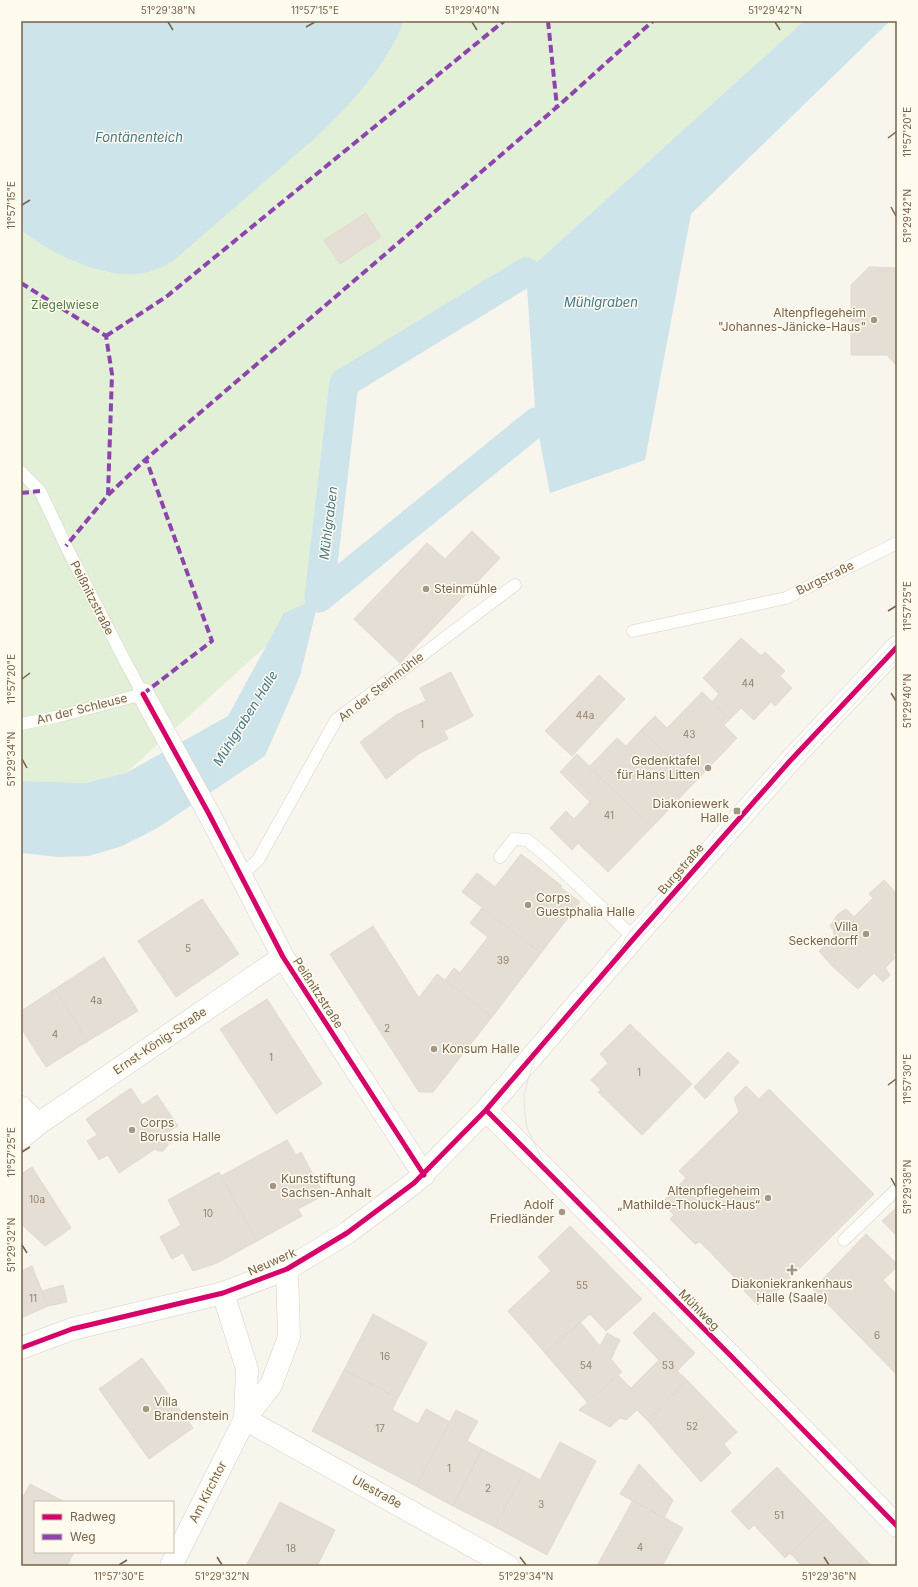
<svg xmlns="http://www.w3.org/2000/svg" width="918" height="1587" viewBox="0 0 918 1587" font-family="Inter,sans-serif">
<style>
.green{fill:#e2f0d7}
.water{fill:#cde4ea}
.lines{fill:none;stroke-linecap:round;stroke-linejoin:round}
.canal{stroke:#cde4ea;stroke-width:29}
.building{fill:#e5ded4;stroke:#e1dacf}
.lane-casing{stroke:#d7d2cb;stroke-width:13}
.street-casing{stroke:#d7d2cb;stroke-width:23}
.secondary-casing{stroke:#d6d1c7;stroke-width:23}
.lane{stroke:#fefefc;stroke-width:12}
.street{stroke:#fefefc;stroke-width:22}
.secondary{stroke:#fefefc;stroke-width:22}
.tram{stroke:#e6e3e5;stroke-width:1}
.quiet{stroke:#8e44ad;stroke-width:4;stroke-dasharray:8 4;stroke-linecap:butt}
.cycleway-casing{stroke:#fffbef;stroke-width:8}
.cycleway{stroke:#d6006c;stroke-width:5}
.ticks{fill:none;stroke:#79614a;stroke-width:1.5}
.poi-dot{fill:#a59583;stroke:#fffbef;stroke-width:1.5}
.labels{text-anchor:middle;stroke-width:3;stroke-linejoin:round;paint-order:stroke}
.number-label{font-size:10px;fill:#96826f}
.park-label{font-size:12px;fill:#4c7f42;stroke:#fffbef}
.poi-label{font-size:12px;fill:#79614a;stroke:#fffbef;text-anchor:end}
.street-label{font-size:12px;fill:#79614a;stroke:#fffbef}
.water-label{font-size:13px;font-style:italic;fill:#42778d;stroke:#fffbef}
.neatline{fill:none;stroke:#79614a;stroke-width:1.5}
.ticks-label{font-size:10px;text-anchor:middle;fill:#79614a}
</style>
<rect width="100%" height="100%" fill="#f8f5ed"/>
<!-- green -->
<path class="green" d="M21 21H804L526 272 344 383 319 598 126 773 85 783 21 781Z"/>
<!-- water -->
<path class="water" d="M21 21H404C385 68 351 104 315 138L173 261C164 266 154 271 144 273 105 280 51 254 21 230Z
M804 21H890L691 214 645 460 550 493 536 422 526 272Z
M319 598 300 676 265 756 156 829 122 846 89 856 58 857 21 853V781L85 783 126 773 228 716 284 613Z"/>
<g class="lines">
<!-- canal -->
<path class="canal" d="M319 598 344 383 526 272
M319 598 536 422"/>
</g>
<!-- building -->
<path class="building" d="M366 213 381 237 340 264 324 240Z
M869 267 897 268V366L887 355H851V285Z
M472 531 500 558 400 663 354 619 427 543 445 559Z
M741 638 761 656 765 652 785 671 780 676 792 688 775 706 771 702 754 720 741 708 730 719 712 702 719 694 703 678Z
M451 672 473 716 444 731 448 739 420 753 386 779 360 742 396 715 426 701 420 688Z
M599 675 625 699 572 756 545 731Z
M702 692 730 719 724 725 737 738 695 782 641 730 655 716 667 728Z
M641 730 695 782 652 827 589 767 617 738 626 746Z
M577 754 652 827 608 872 578 843 572 850 550 828 566 811 574 819 590 802 560 772Z
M521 854 562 886 560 887 580 902 541 953 462 892 477 873 495 887Z
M884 880 897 894V951L893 955 895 958 885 968 890 975 883 982 874 973 858 989 832 966 819 951 835 935 833 933 834 931 830 926 838 914 846 909 854 917 873 898 869 894Z
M202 899 239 954 176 997 138 941Z
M482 908 541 953 492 1017 445 980 454 968 460 973 488 937 470 923Z
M373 926 419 998 437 974 492 1017 433 1092H419L330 954Z
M104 957 138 1011 88 1041 55 989Z
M55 989 88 1041 46 1067 21 1028V1011Z
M267 999 322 1084 276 1114 220 1029Z
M630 1024 692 1084 642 1135 598 1092 601 1090 591 1080 608 1063 600 1054Z
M728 1052 739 1062 705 1099 694 1087Z
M746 1086 759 1099 769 1089 874 1194 773 1295 770 1293 758 1305 744 1291 746 1289 700 1242 695 1244 670 1219 674 1215 662 1202 686 1178 679 1171 739 1112 734 1098Z
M131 1088 142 1105 157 1095 178 1126 164 1134 168 1140V1145L163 1151H158L155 1149 119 1173 108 1155 99 1160 87 1141 97 1135 86 1119Z
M287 1140 296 1155 301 1152 324 1195 298 1209 302 1216 257 1241 221 1176Z
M32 1167 71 1228 45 1246 21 1224V1174Z
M219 1172 257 1241 217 1263 193 1271 183 1253 172 1259 160 1237 181 1225 168 1200Z
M897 1207V1236L882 1221Z
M570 1226 642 1299 606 1331 590 1314 545 1353 508 1311 551 1271 538 1257Z
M866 1234 897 1264V1267L883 1280 897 1295V1375L813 1289Z
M32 1266 48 1306 21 1318V1271Z
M63 1285 67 1302 48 1306 42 1291Z
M654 1312 695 1353 677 1371 687 1380 648 1421 627 1400 635 1392 631 1388 659 1360 633 1333Z
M373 1314 427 1343 398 1398 344 1370Z
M580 1322 600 1346 607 1333 620 1340 611 1359 622 1372 587 1402 545 1353Z
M142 1358 193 1428 149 1459 99 1389Z
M344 1370 398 1398 392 1410 418 1424 426 1409 450 1422 416 1486 312 1431Z
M618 1375 635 1392 627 1400 637 1410 626 1420 620 1418 610 1427 579 1410Z
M687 1380 737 1432 724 1444 731 1453 701 1482 648 1421Z
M456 1410 478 1421 467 1441 482 1449 453 1506 416 1486Z
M560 1442 596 1461 547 1555 495 1527 524 1471 540 1480Z
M482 1449 524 1471 495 1527 453 1506Z
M639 1464 673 1500 664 1518 620 1494Z
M777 1467 826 1518 785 1558 754 1525 749 1530 731 1511Z
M30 1484 65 1502H35V1552H74L67 1566H21V1501Z
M633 1500 683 1528 662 1566H597Z
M280 1502 335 1530 317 1566H246Z
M826 1518 864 1558 855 1566H802L790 1553Z
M864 1558 872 1566H855Z"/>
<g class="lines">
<defs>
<path id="lane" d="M21 472 40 491 66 546 125 661 143 694 56 717 21 724
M633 631 786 598 897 543
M500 857 514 839 527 840 549 858 629 933 635 937
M240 876 258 860 336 720 515 585
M844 1240 897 1189"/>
<path id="street" d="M143 694 209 814 283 957 424 1175
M21 1107 38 1124
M21 1138 38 1124 283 957
M223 1293 247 1369 245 1419
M245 1419 508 1566
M171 1566 245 1419 271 1385 289 1337 287 1269"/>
<path id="secondary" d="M486 1110 732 1357 897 1526
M21 1348 72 1329 223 1293 287 1269 347 1233 414 1183 486 1110 635 937 789 762 897 647"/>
</defs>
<!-- lane casing -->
<use href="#lane" class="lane-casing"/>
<!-- street casing -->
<use href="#street" class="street-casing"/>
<!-- secondary casing -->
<use href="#secondary" class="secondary-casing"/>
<!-- lane -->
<use href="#lane" class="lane"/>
<!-- street -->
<use href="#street" class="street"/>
<!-- secondary -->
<use href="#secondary" class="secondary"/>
<!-- tram -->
<path class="tram" d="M897 659 791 770 547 1045 535 1059 529 1076 524 1096 525 1114 527 1128 545 1166 568 1193 732 1357 897 1526
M602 978 629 933 803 736 897 639"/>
<!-- quiet -->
<path class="quiet" d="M548 21 557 107
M21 283 106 336 112 374 108 495 66 546
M106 336 166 297 504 21
M21 493 40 491
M108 495 146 459 557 107 653 21
M143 694 212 641 146 459"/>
<defs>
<path id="cycleway" d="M143 694 209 814 283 957 424 1175
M486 1110 732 1357 897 1526
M21 1348 72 1329 223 1293 287 1269 347 1233 414 1183 486 1110 635 937 789 762 897 647"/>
</defs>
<!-- cycleway casing -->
<use href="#cycleway" class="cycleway-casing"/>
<!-- cycleway -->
<use href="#cycleway" class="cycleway"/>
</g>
<!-- ticks -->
<path class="ticks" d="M168 22 173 30M472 22 477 30M775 22 780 30M306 27 315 22M888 138 896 132M22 205 30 200M891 207 896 216M888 611 896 606M22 679 30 673M891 693 896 701M22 759 27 768M888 1085 896 1079M22 1152 30 1147M891 1178 896 1187M22 1245 27 1253M217 1557 222 1565M520 1557 526 1565M824 1557 829 1565M119 1565 127 1560"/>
<!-- markers -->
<g class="poi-dot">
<circle cx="874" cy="320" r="4"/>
<circle cx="426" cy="589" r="4"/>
<circle cx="708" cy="768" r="4"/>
<rect x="733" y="807" width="8" height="8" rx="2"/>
<circle cx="528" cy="905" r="4"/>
<circle cx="866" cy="934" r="4"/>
<circle cx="434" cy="1049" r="4"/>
<circle cx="132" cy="1130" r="4"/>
<circle cx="273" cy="1186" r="4"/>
<circle cx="768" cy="1198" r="4"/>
<circle cx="562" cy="1212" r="4"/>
<path d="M790 1264h4v4h4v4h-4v4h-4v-4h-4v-4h4z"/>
<circle cx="146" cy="1409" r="4"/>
</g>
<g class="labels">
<!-- number labels -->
<g class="number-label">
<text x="748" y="687">44</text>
<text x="585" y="719">44a</text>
<text x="422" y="728">1</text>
<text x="689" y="738">43</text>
<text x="609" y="819">41</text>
<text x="188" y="952">5</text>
<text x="503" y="964">39</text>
<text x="96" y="1004">4a</text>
<text x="387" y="1032">2</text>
<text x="55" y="1038">4</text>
<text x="271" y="1061">1</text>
<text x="639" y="1076">1</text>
<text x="37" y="1203">10a</text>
<text x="208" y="1217">10</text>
<text x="582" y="1289">55</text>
<text x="33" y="1302">11</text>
<text x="877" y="1339">6</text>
<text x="385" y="1360">16</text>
<text x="586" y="1369">54</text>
<text x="668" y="1369">53</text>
<text x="692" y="1430">52</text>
<text x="380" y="1432">17</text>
<text x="449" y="1472">1</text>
<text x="488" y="1492">2</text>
<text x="541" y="1508">3</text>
<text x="779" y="1519">51</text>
<text x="640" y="1551">4</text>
<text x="291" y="1552">18</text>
</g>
<!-- park labels -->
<g class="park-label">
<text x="65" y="309">Ziegelwiese</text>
</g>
<!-- poi labels -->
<g class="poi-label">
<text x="866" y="317">Altenpflegeheim<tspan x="866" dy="14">"Johannes-Jänicke-Haus"</tspan></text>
<text x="434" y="593" text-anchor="start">Steinmühle</text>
<text x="700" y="765">Gedenktafel<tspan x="700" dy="14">für Hans Litten</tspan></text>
<text x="729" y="808">Diakoniewerk<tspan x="729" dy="14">Halle</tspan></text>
<text x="536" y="902" text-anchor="start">Corps<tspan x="536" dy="14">Guestphalia Halle</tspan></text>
<text x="858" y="931">Villa<tspan x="858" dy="14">Seckendorff</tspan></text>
<text x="442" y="1053" text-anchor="start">Konsum Halle</text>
<text x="140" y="1127" text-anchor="start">Corps<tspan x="140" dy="14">Borussia Halle</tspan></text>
<text x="281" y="1183" text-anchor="start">Kunststiftung<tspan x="281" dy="14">Sachsen-Anhalt</tspan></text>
<text x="760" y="1195">Altenpflegeheim<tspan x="760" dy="14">„Mathilde-Tholuck-Haus“</tspan></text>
<text x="554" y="1209">Adolf<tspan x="554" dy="14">Friedländer</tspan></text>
<text x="792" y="1288" text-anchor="middle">Diakoniekrankenhaus<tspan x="792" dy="14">Halle (Saale)</tspan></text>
<text x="154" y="1406" text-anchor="start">Villa<tspan x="154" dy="14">Brandenstein</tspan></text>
</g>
<!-- street labels -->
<g class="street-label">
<text transform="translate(825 578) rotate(-26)" y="4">Burgstraße</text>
<text transform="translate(92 598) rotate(63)" y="4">Peißnitzstraße</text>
<text transform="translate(381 687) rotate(-38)" y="4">An der Steinmühle</text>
<text transform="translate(82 709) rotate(-14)" y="4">An der Schleuse</text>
<text transform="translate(681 869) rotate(-49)" y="4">Burgstraße</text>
<text transform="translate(318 993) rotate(57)" y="4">Peißnitzstraße</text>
<text transform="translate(160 1041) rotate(-34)" y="4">Ernst-König-Straße</text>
<text transform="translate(272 1262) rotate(-24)" y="4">Neuwerk</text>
<text transform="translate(699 1310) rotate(45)" y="4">Mühlweg</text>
<text transform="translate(208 1492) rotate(-63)" y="4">Am Kirchtor</text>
<text transform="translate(377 1492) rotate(29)" y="4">Ulestraße</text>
</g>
<!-- water labels -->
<g class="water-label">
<text x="139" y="142">Fontänenteich</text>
<text x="601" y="307">Mühlgraben</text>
<text transform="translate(328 523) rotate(-83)" y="5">Mühlgraben</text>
<text transform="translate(245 718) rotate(-58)" y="5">Mühlgraben Halle</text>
</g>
</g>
<!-- border -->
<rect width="918" height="1587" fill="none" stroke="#fffbef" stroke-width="44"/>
<!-- legend -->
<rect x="34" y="1501" width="140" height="52" fill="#fffbef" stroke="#c9bdad"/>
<rect x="42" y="1514" width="20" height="6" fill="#d6006c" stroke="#c9bdad"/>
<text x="70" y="1521" font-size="12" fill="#79614a">Radweg</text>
<rect x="42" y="1534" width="20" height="6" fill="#8e44ad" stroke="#c9bdad"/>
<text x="70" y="1541" font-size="12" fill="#79614a">Weg</text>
<rect x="22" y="22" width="874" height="1543" class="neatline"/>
<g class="ticks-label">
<text x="168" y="14">51°29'38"N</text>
<text x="315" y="14">11°57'15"E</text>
<text x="472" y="14">51°29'40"N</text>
<text x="775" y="14">51°29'42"N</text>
<text transform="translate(907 132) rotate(-90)" y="4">11°57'20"E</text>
<text transform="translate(11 205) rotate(-90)" y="4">11°57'15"E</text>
<text transform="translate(907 216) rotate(-90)" y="4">51°29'42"N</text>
<text transform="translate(907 606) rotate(-90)" y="4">11°57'25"E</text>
<text transform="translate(11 679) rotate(-90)" y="4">11°57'20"E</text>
<text transform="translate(907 701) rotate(-90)" y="4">51°29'40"N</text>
<text transform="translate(11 759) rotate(-90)" y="4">51°29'34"N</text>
<text transform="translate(907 1079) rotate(-90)" y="4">11°57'30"E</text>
<text transform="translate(11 1152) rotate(-90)" y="4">11°57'25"E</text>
<text transform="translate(907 1187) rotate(-90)" y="4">51°29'38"N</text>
<text transform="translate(11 1245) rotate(-90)" y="4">51°29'32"N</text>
<text x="119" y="1580">11°57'30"E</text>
<text x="222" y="1580">51°29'32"N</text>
<text x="526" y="1580">51°29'34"N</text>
<text x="829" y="1580">51°29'36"N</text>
</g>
</svg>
